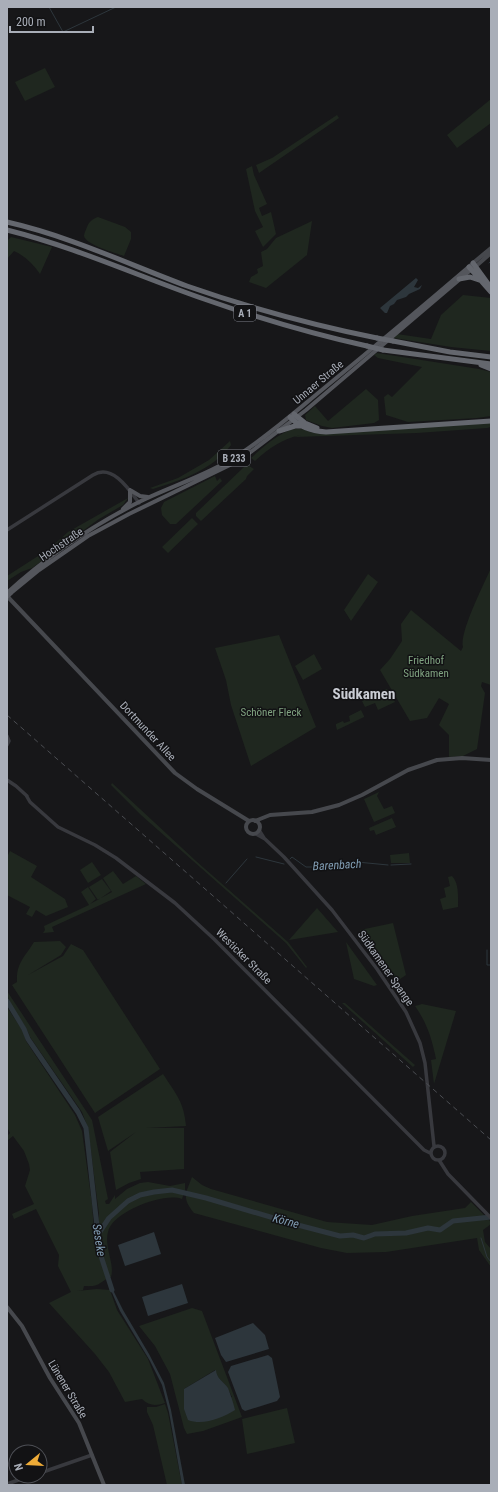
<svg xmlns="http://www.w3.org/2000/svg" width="498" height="1492" viewBox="0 0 498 1492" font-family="'Roboto Condensed',sans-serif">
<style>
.green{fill:#1f271f;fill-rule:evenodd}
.water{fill:#2d363c}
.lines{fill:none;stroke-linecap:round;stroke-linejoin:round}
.stream{stroke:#2d363c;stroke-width:1}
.river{stroke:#2d363c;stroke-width:5}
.tertiary{stroke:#38393e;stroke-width:3.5}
.secondary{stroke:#46484d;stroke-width:4}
.primary{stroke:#54565c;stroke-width:4}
.motorway{stroke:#64676e;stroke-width:5}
.rail{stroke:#4b4d52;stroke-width:1;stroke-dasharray:5 4;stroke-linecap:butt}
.primary-bridge{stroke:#54565c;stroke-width:4}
.motorway-bridge{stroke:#64676e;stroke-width:5}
.labels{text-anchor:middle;stroke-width:3;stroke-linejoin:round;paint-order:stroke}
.shield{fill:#121214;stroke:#7c7f87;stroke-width:1}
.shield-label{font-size:10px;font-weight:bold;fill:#a9aeb8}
.street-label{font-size:11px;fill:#a9aeb8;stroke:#121214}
.park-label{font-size:11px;fill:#80a381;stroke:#121214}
.water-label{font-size:12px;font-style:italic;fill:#819db3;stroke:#121214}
.district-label{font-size:15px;font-weight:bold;fill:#cacdd4;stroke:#121214}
</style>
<rect width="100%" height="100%" fill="#171719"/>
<!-- green -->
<path class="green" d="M45 68 55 87 25 101 15 82Z
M491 99V123L457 148 447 135Z
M337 115 339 118 259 173 256 165 272 158Z
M252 166 254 175 267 204 259 208 262 216 271 212 276 234 263 247 255 231 263 227 255 211 246 169Z
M98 217 125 227 131 232V239L124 256C116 253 86 245 84 236 84 233 86 230 87 227 89 222 92 219 98 217Z
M312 221 307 255 266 288 249 282 251 277 258 273 257 269 263 266 261 252 267 249 276 238Z
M11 237 52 247 40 274C33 264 25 256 14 251L7 259V241Z
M463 295 491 298V351L451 347 394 338 397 334 431 339 441 315Z
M377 353 479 369 491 372V416L477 418 408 422 386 415 384 397 388 394 392 397 422 367 378 358 374 355Z
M366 389 378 400 379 420 374 423 332 428 322 426 306 420 305 415 315 406 328 421Z
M491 422V427L487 428 417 433 294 437 301 435C283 438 268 449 255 461L251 458C262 448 285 427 300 429 306 429 310 433 315 433Z
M230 441 231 445C212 470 182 480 153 489L150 488 178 478 209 460Z
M249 466 254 469 247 476 246 479 201 521 196 516V513L244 467Z
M215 476 217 481 220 478 222 481 176 524H170L162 515 161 508 164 502Z
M128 498 123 505 99 519 32 568 21 572 7 581V576L49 549 68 532Z
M192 518 198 524 168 553 162 547Z
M491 568V685L482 682 481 686 485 693 477 749 463 756 449 757V735L439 725 449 704 439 698 427 718 410 721 380 670 390 659 402 641 401 624 411 610 461 651 463 647C459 633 484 584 491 568Z
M368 574 378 582 351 621 344 610Z
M279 635 316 727 251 766 231 705 226 680 215 648Z
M314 654 322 669 303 680 295 666Z
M386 689H387L395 702 378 710 375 703 365 707 362 701Z
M361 710 364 716V717L337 730 336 726V724L343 721 344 723 350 721 349 716Z
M112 783 196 861 288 942 307 967 306 968 286 943 141 815 111 785Z
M379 792 377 796 384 809 392 806 395 813 374 822 364 799Z
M392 818 396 827 376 835 374 830 370 831 369 828Z
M10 851 37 866 31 877 65 899 68 907 46 916 36 910 32 917 26 914 30 907 7 895V857Z
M409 853 410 863H391L390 855Z
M92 862 101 875 88 883 80 870Z
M113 871 123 884 136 876 146 884 52 927 54 932 43 933 45 930 44 926 89 905 81 892 88 887 96 899 90 904 112 892 103 878Z
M452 876C459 883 458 896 458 907L443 910 440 899 446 897 444 888 450 886 448 877Z
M102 879 111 891 98 900 89 887Z
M317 908 338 932 289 940Z
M393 923 406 975 397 981 360 930Z
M60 941 66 947 61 955 28 975 63 956 71 944 83 950 160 1069 95 1113 12 985 17 982C16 963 25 957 34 942Z
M346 942 377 985 374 986 354 979Z
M7 991 92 1120 108 1199 105 1201 106 1204H109L115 1195V1199L127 1189 140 1183 148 1182 170 1186 185 1183V1190L182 1199C164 1192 112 1212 108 1232 104 1247 115 1264 111 1277 97 1283 101 1287 84 1286L83 1290 77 1291 97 1289 110 1290 117 1310 148 1359 165 1403C156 1406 149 1406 142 1399L125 1402 109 1372 95 1354 49 1303 71 1292 58 1266 59 1255 36 1209 14 1219 12 1214 34 1204 25 1186 30 1170 29 1164 24 1151 13 1136 7 1141V1136L10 1133 7 1127V1007L23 1031 26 1041 75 1115 82 1131 92 1204 95 1244 99 1214 88 1128 82 1112 30 1037C25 1022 7 1005 7 991Z
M342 1003H345L415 1065 413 1067Z
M422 1004 456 1011 434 1084 431 1060 436 1059C432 1039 427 1023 415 1006Z
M163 1074C176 1094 184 1102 186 1126L146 1128H184V1169L140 1172 141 1179 129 1183 116 1190 110 1152 136 1132 108 1151 98 1117Z
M192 1177 202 1185 211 1189 327 1222 372 1225 412 1216 465 1208 471 1202 491 1222V1224L483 1230 485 1242 491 1249V1267L479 1250 477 1238 386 1252 347 1253 321 1248 194 1213C182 1198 185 1195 192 1177Z
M192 1308 202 1311 242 1417 203 1431 187 1434 184 1428 170 1374 155 1346 139 1326ZM215 1370 216 1375 227 1387 232 1397 184 1409V1389Z
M165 1404 168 1413 182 1485H167L153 1425 147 1412V1407H156Z
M287 1408 295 1443 247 1454 242 1419Z"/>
<!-- water -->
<path class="water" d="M416 278 418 280 414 287 418 288 422 285 420 289 409 294 406 297 397 300 394 304 390 306 387 313H385L380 308Z
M154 1232 161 1254 125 1266 118 1245Z
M112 1284 114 1292 123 1310 149 1354 164 1383 171 1410 185 1485H182L169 1412 162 1385 150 1361 120 1311 110 1288 109 1285Z
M182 1284 188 1303 148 1316 142 1297Z
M253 1323 265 1335 269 1349 226 1362 221 1355 215 1338Z
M268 1355 272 1358 280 1397 277 1401 245 1411 242 1409 228 1372 231 1366Z
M216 1370C216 1378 224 1382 228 1388 231 1396 233 1402 235 1410 222 1418 203 1426 188 1420L184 1409V1389Z"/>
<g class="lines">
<!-- stream -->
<path class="stream" d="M49 7 63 32 116 7
M489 263 491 261
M256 857 284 864
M290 859 292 857 306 867H325L357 862 388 865
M391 865 411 864
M226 883 247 859
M487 950V965H491
M481 1238 487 1257 491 1262"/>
<!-- river -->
<path class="river" d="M7 1001 24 1029 28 1039 78 1112 86 1128 100 1253 112 1290
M97 1236 109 1218 128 1201 140 1195 154 1192 172 1190 206 1198 294 1224 340 1236 353 1235 364 1238 375 1234 406 1233 428 1228 440 1230 453 1221 491 1217"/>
<!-- tertiary -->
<path class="tertiary" d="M7 530 93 475C112 463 129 489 139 503
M7 736 9 741 7 745
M7 780 16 786 27 796
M26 795 30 802 58 827 95 845 116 858 175 903 214 939 424 1150 430 1153
M259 830 264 838
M256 834 265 839 284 857 332 910 377 969 406 1012 420 1043 425 1063 434 1146
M431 1153a7 7 0 1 1 14 0a7 7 0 1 1-14 0Z
M439 1160 448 1174 491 1218
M40 1473 92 1455
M7 1484 30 1476"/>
<!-- secondary -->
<path class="secondary" d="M473 263 491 248
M475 267 491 253
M7 596 175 773 197 789 249 821
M246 827a7 7 0 1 1 14 0a7 7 0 1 1-14 0Z
M255 821 270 815 312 812 339 805 362 795 408 770 437 760 462 758 491 760
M7 1307 22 1326 50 1378 79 1423 104 1485"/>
<!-- primary -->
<path class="primary" d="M130 490 140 496 148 497
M123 509 130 502V490
M7 593C46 557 92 526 139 502 171 486 206 476 237 456 268 436 295 412 323 389 373 348 422 307 471 265
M11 593 39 570 88 536 129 514 232 464 252 451 306 410 473 268"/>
<!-- motorway -->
<path class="motorway" d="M7 222C69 236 128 264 187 286 250 308 313 325 377 338
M7 230C75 247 138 276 204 299 258 318 312 334 367 346
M473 263 489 285
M469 267 491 292
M459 279 470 277 479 280
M393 341 450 352 491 357
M383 350 491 364
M481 365 491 369
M294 414 305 423 317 428
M290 417C299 427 312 431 326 432L491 421
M279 431 295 426H301"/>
<!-- rail -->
<path class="rail" d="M7 715 491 1140"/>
<!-- primary-bridge -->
<path class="primary-bridge" d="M7 597 11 593"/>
<!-- motorway-bridge -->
<path class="motorway-bridge" d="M377 338 393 341
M367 346 383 350"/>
</g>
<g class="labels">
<!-- shield labels -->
<g class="shield">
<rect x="234" y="305" width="22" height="16" rx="3"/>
<rect x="218" y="450" width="32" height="16" rx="3"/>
</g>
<g class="shield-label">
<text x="245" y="317">A 1</text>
<text x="234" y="462">B 233</text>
</g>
<!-- street labels -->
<g class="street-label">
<text transform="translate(318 382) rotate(-40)" y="4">Unnaer Straße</text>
<text transform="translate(61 544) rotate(-34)" y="4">Hochstraße</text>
<text transform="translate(148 731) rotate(47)" y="4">Dortmunder Allee</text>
<text transform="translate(244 956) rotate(45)" y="4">Westicker Straße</text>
<text transform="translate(386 968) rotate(55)" y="4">Südkamener Spange</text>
<text transform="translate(68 1389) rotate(59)" y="4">Lünener Straße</text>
</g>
<!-- park labels -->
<g class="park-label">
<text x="426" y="664">Friedhof<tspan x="426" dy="13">Südkamen</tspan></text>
<text x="271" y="716">Schöner Fleck</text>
</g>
<!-- water labels -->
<g class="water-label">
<text transform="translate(337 865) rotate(-3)" y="4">Barenbach</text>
<text transform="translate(286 1221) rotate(15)" y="4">Körne</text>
<text transform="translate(99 1240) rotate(81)" y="4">Seseke</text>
</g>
<!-- district labels -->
<g class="district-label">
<text x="364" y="699">Südkamen</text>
</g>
</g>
<!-- border -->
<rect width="498" height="1492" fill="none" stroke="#a9aeb8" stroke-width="16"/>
<!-- north arrow -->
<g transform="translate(28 1464) rotate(252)"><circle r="19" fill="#121214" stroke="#4e5056"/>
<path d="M0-3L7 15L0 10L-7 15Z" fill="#efac38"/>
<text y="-6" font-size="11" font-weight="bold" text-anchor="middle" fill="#a9aeb8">N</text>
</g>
<!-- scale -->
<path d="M10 26v6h83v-6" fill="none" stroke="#a9aeb8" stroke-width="2"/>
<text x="16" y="26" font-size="12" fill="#a9aeb8" stroke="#121214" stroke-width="3" paint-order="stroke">200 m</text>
</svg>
